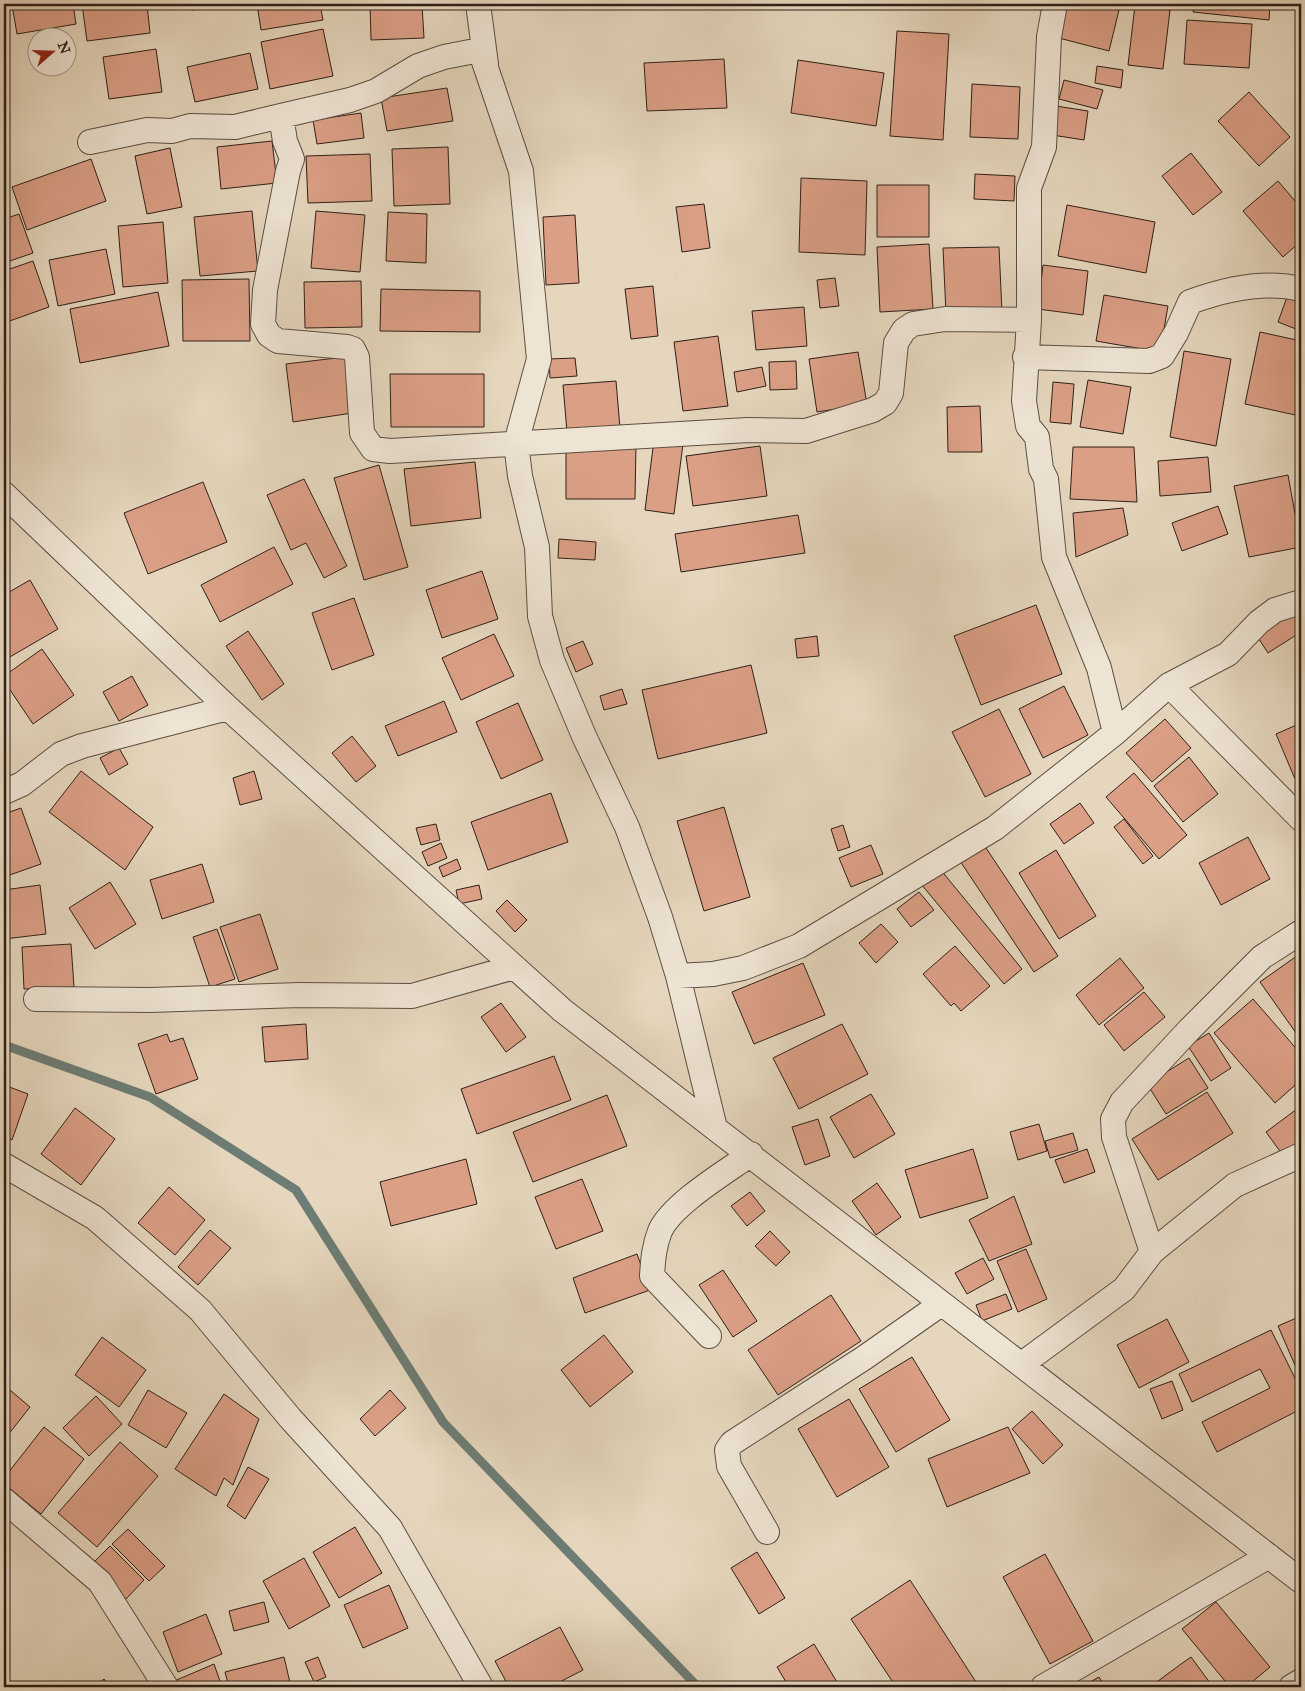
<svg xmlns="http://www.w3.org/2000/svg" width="1305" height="1691" viewBox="0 0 1305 1691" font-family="'IM FELL Great Primer',serif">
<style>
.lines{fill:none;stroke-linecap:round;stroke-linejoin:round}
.stream{stroke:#6d7c74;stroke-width:9}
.building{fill:#db9f86;stroke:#2f2018}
.street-casing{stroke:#5c4e41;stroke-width:26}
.street{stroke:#eee4d4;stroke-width:24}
</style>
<rect width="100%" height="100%" fill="#e5d6bd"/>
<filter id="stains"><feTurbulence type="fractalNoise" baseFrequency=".004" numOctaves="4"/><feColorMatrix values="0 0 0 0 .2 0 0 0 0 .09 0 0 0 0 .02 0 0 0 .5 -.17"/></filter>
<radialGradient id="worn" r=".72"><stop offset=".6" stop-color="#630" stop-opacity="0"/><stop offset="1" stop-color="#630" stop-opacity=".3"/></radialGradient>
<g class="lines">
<!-- stream -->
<path class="stream" d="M4 1045 150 1097 296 1190 443 1422 698 1687"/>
</g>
<!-- building -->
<path class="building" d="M73 4 76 24 17 34 12 5Z
M82 4H147L150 33 87 41Z
M191 4H225L192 10Z
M257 4H320L323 20 261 30Z
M370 4H422L424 38 371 40Z
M913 4H939L914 6Z
M1008 4H1048L1047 11Z
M1064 4H1094L1119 10 1109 51 1055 37Z
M1194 4H1270L1269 20 1193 12Z
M1135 5 1170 10 1163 69 1128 65Z
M1187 20 1252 24 1249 68 1184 64Z
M323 29 333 76 270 89 261 42Z
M897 31 949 34 943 140 890 136Z
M156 49 162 92 109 99 103 57Z
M250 53 258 89 195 102 187 67Z
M724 59 727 108 647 111 644 63Z
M798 60 884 73 876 126 791 113Z
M1097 66 1123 70 1121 88 1095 83Z
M1064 80 1103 90 1097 109 1059 99Z
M972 84 1020 87 1018 139 970 137Z
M447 88 453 121 387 131 381 98Z
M1249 92 1290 137 1259 166 1218 121Z
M1056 106 1088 111 1084 140 1052 135Z
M361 113 364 138 317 144 313 120Z
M272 141 277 183 221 189 217 147Z
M448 147 450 204 394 206 392 149Z
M170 148 182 207 147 214 135 156Z
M1191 153 1222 192 1193 215 1162 176Z
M370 154 372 201 308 203 306 156Z
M91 159 106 201 27 230 12 187Z
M975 174 1015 176 1014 201 974 199Z
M801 178 867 181 865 255 799 252Z
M1278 181 1301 208V241L1283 257 1243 211Z
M877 185H929V237H877Z
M704 204 710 248 682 252 676 207Z
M1067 205 1155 222 1146 273 1058 256Z
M252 211 258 271 200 276 194 217Z
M316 211 365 215 360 272 311 268Z
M388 212 427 214 426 263 386 261Z
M19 214 33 253 4 263V219Z
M575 215 579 283 546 285 543 217Z
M163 222 168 283 123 287 118 226Z
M929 244 933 309 880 312 877 247Z
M999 247 1002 312 946 314 943 248Z
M106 249 115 294 58 306 49 260Z
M33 261 49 307 4 323V271Z
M1043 265 1088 271 1083 315 1038 309Z
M835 278 839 306 820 308 817 280Z
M249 279 250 341H183L182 280Z
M361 281 362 327 305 328 304 282Z
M653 286 658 336 631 339 625 289Z
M381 289 480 291V332L380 331Z
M158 292 169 346 80 363 70 309Z
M1104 295 1168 306 1160 352 1096 341Z
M1287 297 1301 302V331L1278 322Z
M804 307 807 346 756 350 752 311Z
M1260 332 1301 341 1300 416 1245 404Z
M718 336 728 406 683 411 674 342Z
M1184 351 1231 359 1216 446 1170 437Z
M858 352 867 404 817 412 809 359Z
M353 356 359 412 293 422 286 364Z
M575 358 577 376 550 378 549 359Z
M796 361 797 389 770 390 769 362Z
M762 367 766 386 737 392 734 372Z
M390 374H484V427H391Z
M1088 380 1131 387 1123 434 1080 427Z
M616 381 620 428 567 432 563 385Z
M1053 382 1074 384 1071 424 1050 422Z
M980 406 982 452H948L947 407Z
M654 440 683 444 674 514 645 510Z
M566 443 636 444 635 499H566Z
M760 446 767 496 693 506 686 456Z
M1073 447H1134L1137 502 1070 499Z
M1208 457 1211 492 1160 496 1158 461Z
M475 462 481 518 411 526 404 469Z
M379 465 408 567 364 580 334 478Z
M1288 475 1301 547 1249 557 1234 486Z
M304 479 347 566 324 578 306 543 291 550 267 495Z
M203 482 227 542 148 574 124 513Z
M1218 506 1228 534 1182 551 1172 523Z
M1123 508 1128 535 1076 557 1073 513Z
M798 515 805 553 681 572 675 534Z
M559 539 596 542 595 560 558 558Z
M274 547 293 584 220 622 201 585Z
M482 571 498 619 442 638 426 590Z
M30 580 58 629 8 658 4 651V595Z
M354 598 374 655 332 670 312 613Z
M1036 605 1062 674 981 705 954 636Z
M1298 610 1301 616V632L1268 653 1257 636Z
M248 631 284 684 262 700 226 646Z
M494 634 514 676 461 700 442 658Z
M817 636 819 656 797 658 795 639Z
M583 641 593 664 576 672 566 648Z
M42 649 74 695 33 724 4 681V676Z
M751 665 767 733 658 759 642 690Z
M132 676 148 705 119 721 103 692Z
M1064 686 1088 735 1043 758 1019 709Z
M622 689 627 704 604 710 600 696Z
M444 701 457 732 398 756 385 726Z
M518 703 543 760 501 779 476 722Z
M999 709 1031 774 985 797 952 732Z
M1165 719 1191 748 1152 782 1126 753Z
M1301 723V776L1295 779 1276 734Z
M352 736 376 766 356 782 332 753Z
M119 748 128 764 109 775 100 758Z
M1189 757 1218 794 1183 822 1154 786Z
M81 771 153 827 125 870 49 812Z
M254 771 262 799 240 805 233 778Z
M1134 773 1187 835 1159 859 1106 797Z
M551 793 568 842 488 870 471 822Z
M1080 803 1094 823 1064 844 1050 824Z
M724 807 750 897 704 911 677 821Z
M21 808 41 864 4 877V814Z
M1124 819 1153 856 1143 864 1114 827Z
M436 824 440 840 421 845 416 828Z
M843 825 850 847 838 851 831 829Z
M1248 837 1270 879 1221 905 1199 863Z
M982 842 1058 956 1034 972 958 858Z
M441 843 447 858 428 866 422 852Z
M871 845 883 874 851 887 839 858Z
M1056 850 1096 916 1059 939 1019 873Z
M457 859 461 869 443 877 439 867Z
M202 864 214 902 162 919 150 880Z
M940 869 1022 969 1004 984 921 884Z
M110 882 136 924 95 949 69 908Z
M40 885 46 934 4 939V890Z
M479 885 482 899 459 904 456 890Z
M919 892 934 910 911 927 897 909Z
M507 900 527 920 515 932 496 911Z
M260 914 278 969 239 982 220 927Z
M881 924 898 942 876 963 859 943Z
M217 929 235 979 210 987 193 937Z
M71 944 74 987 24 989 22 947Z
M955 946 990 986 961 1011 954 1003 951 1006 923 974Z
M1301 953V1040L1260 982Z
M1120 958 1144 988 1099 1025 1076 995Z
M803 963 825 1015 754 1044 732 992Z
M1144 992 1165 1017 1124 1051 1104 1025Z
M1253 999 1301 1054V1080L1275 1103 1214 1033Z
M501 1003 526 1037 506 1052 481 1017Z
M306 1024 308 1059 265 1062 262 1027Z
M842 1024 868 1074 799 1109 773 1058Z
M1209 1033 1231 1068 1211 1081 1188 1046Z
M167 1034 170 1042 183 1038 198 1079 156 1094 138 1044Z
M554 1056 571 1100 477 1134 461 1089Z
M1189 1058 1208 1088 1166 1114 1147 1084Z
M4 1085 28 1094 12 1140 4 1137Z
M1207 1092 1233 1133 1158 1180 1132 1139Z
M871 1094 895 1134 854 1158 830 1117Z
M607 1095 627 1146 533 1182 513 1132Z
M1301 1106V1140L1282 1154 1266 1132Z
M75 1108 115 1139 81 1185 41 1154Z
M818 1119 830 1156 805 1165 792 1127Z
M1039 1124 1047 1151 1018 1160 1010 1132Z
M1073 1133 1078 1150 1050 1158 1045 1141Z
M973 1149 988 1198 920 1218 905 1170Z
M1087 1149 1095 1172 1064 1183 1055 1160Z
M466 1159 477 1204 391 1226 380 1182Z
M582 1179 603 1231 556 1249 535 1197Z
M877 1183 901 1217 876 1235 852 1201Z
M169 1187 205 1220 175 1255 138 1223Z
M750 1192 765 1211 747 1226 731 1206Z
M1014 1196 1032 1244 989 1261 969 1220Z
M210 1230 231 1248 198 1285 178 1267Z
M770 1231 790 1252 776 1266 755 1246Z
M1026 1249 1047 1299 1018 1312 997 1261Z
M637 1254 650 1290 585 1313 573 1278Z
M983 1258 994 1279 967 1294 955 1273Z
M723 1270 757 1321 733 1337 699 1285Z
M1006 1294 1012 1309 982 1321 976 1305Z
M831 1295 861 1341 778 1395 748 1350Z
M1301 1316V1379L1278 1326Z
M1167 1319 1189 1362 1139 1388 1117 1345Z
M1271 1330 1301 1390V1409L1217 1452 1202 1422 1270 1388 1260 1369 1192 1402 1179 1374Z
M604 1335 633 1372 590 1407 561 1370Z
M102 1337 146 1370 119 1407 75 1375Z
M912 1357 950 1420 896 1452 859 1389Z
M1172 1381 1183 1410 1162 1419 1150 1389Z
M4 1385 30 1407 4 1440Z
M148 1390 187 1413 166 1448 128 1425Z
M390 1390 406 1408 375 1436 360 1419Z
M224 1394 259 1419 233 1485 224 1478 216 1496 175 1469Z
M96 1396 122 1424 89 1456 63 1428Z
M849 1399 889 1467 837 1497 798 1429Z
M1032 1411 1063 1445 1043 1464 1012 1429Z
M44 1427 84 1459 41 1514 4 1484V1478Z
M1008 1427 1030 1473 947 1507 928 1459Z
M120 1442 158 1476 97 1547 58 1513Z
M248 1467 269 1479 245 1519 227 1506Z
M355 1527 382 1573 339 1598 313 1552Z
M128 1529 165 1566 149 1581 112 1544Z
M110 1546 144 1580 126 1599 91 1565Z
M757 1552 785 1598 759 1614 731 1568Z
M1045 1554 1093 1641 1050 1664 1003 1577Z
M304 1558 330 1606 289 1629 263 1581Z
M910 1580 976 1682 967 1687H896L851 1619Z
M389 1585 408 1628 363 1648 344 1605Z
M264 1602 269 1622 234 1631 229 1611Z
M1216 1602 1270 1667 1246 1687H1230L1182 1629Z
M206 1614 222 1654 178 1672 163 1632Z
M560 1627 583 1670 550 1687H509L495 1661Z
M814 1644 840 1687H789L777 1667Z
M284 1657 291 1687H229L225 1672Z
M318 1657 326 1677 314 1682 305 1662Z
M1191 1657 1213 1687H1150L1181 1664Z
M214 1664 222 1687H175L172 1682Z
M1099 1677 1105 1687H1081Z
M104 1679 110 1687H94Z"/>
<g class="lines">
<defs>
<path id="street" d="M478 4 486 64
M1055 4 1049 37 1044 147 1029 188V320L1024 401 1028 426 1037 437 1041 469 1046 479 1054 557 1099 668 1115 733
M281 116 285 141 292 159 288 171 265 290 263 324 269 335 278 341 347 347 353 349 357 357 362 433 373 449 390 451 748 430 806 431 873 410 885 403 891 393 896 343 904 330 913 324 945 319 1029 320
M90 142 147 130 172 131 190 126 235 127 281 116 350 100 376 91 418 66 444 57 480 50 521 171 539 359 516 443 520 476 537 547 540 616 552 660 584 736 627 827 660 917 678 976 715 1128
M1025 357 1149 361 1162 356 1176 333 1190 302C1225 289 1264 280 1301 289
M4 494 228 708 562 1010 1301 1581
M1169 685 1301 819
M4 792 22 784 61 754 82 746 228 708
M678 976 713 974 743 968 799 946 995 828 1115 733 1169 685 1228 654 1259 622 1275 610 1301 602
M36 999 150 1000 300 995 412 996 514 967
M4 1165 95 1218 200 1310 290 1418 390 1528 481 1687
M1152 1252 1114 1137 1113 1119 1122 1102 1189 1030 1262 957 1301 932
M709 1336 652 1276C653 1260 654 1246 660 1231 672 1204 726 1172 751 1154
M1022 1364 1124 1289 1152 1252 1235 1185 1301 1155
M4 1500 100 1582 166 1687
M767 1532 729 1466 727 1450 732 1443 864 1358 941 1304
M1043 1687 1269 1556
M1291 1687 1301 1681"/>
</defs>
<!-- street casing -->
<use href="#street" class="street-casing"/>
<!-- street -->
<use href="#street" class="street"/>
</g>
<!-- margin -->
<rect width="1305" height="1691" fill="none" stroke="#e5d6bd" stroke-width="20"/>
<rect x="5" y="5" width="1295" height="1681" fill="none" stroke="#2f2018" stroke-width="2.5"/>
<rect x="10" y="10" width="1285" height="1671" fill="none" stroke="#2f2018"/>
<!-- north arrow -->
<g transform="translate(52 52) rotate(70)"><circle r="24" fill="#eee4d4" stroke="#a29689"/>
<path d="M0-4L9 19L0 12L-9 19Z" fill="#8f2418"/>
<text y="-8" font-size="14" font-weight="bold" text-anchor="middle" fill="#2f2018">N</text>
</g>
<rect width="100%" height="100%" filter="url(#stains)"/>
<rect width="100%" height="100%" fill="url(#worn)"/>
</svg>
